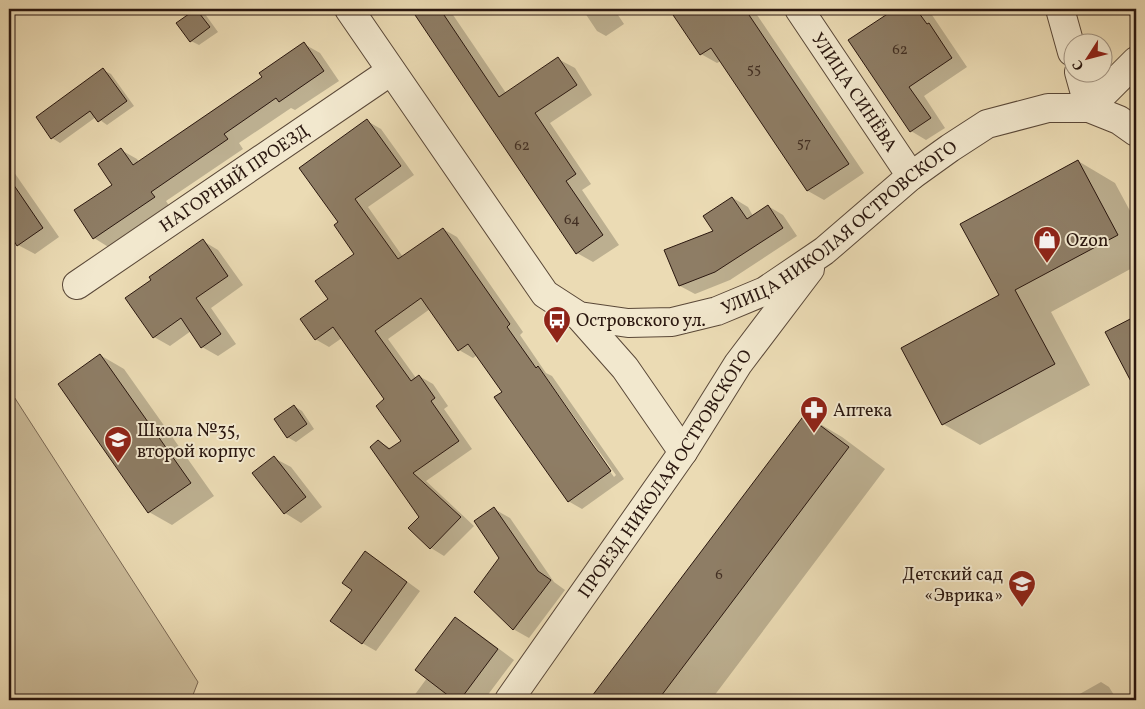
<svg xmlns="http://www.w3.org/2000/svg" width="1145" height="709" viewBox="0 0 1145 709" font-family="Vollkorn,serif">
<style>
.green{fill:#caba98;stroke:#7a6854}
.shadow{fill:#0003;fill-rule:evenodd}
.building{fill:#8e7d65;stroke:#2a170f}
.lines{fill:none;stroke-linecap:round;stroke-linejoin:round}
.minor-casing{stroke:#5a4838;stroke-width:30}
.minor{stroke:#f2e8ce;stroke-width:28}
.labels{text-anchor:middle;stroke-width:4;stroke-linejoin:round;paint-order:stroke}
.number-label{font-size:15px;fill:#433024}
.street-label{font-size:18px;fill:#2a170f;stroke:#f2e8ce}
.poi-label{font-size:18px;fill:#2a170f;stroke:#f2e8ce;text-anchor:start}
</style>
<rect width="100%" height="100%" fill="#ebdbb4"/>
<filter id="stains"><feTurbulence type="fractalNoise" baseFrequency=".004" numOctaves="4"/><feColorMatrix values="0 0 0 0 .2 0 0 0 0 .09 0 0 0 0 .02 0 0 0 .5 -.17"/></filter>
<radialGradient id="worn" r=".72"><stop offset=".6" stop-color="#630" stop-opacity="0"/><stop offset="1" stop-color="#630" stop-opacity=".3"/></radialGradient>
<!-- green -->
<path class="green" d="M9 389 198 682 191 700H9Z"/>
<!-- shadow -->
<path class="shadow" d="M412 9H449L506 93 558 59 575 68 592 95 550 123 591 184 582 190 619 245 593 262 577 253Z
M591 9H614L624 24 606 36 597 31 585 13Z
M670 9H753L864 173 824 200 808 191 721 61 717 63 701 54Z
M897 9H928L967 67 924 96 945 128 926 140 911 131 850 41Z
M1125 9H1136V24L1133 22Z
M197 10 205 14 218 32 199 45 191 41 178 23Z
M304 44 320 53 339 81 295 110 291 108 239 143 243 149 166 201 170 207 110 248 94 238 76 211 114 185 121 150 137 159 139 162 263 77Z
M103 70 111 74 134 106 107 125 96 117 60 143 52 138Z
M367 121 381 129 414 175 368 207 403 257 443 229 457 237 523 332 520 335 546 373 552 376 624 479 582 509 568 501 503 392 477 355 473 358 459 350 430 309 388 339 416 378 419 376 433 384 448 406 444 409 472 449 426 481 474 526 444 556 431 548 421 517 378 441 392 449 402 441 386 400 342 338 329 347 315 339 329 299 356 255 340 223ZM538 366 616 475 614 477 537 367Z
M1078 161 1115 183 1136 222V266L1051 312 1090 385 980 445 943 424 1000 295Z
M9 165 59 237 35 254 18 245 12 236 9 238Z
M733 198 748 207 753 216 768 206 783 215 797 236 730 280 695 294 680 286 715 231Z
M203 241 218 250 243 285 211 308 236 344 218 356 202 347 191 331 170 346 154 337Z
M1136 317V388L1107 333Z
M100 355 124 369 214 496 172 525 149 512Z
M294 406 302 411 314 429 296 442 287 437Z
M805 415 842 437 885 469 711 700H591Z
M274 458 291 467 322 507 301 523 285 513Z
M494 509 510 518 554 582 565 590 529 638 513 629Z
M366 553 379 561 420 591 376 651 362 643 354 590Z
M455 619 471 628 514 660 484 700H411L427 678Z
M1101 682 1109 687 1117 700H1069Z"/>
<!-- building -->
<path class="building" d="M196 9 210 27 190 42 176 23Z
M411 9H440L499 97 558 57 577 85 535 113 576 174 566 181 603 235 576 254Z
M669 9H745L849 164 807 191 711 48 700 55Z
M895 9H916L927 24 929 23 952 58 909 87 931 118 910 132 848 40Z
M304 42 324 71 279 102 276 98 224 134 228 139 151 192 155 197 93 239 74 210 112 185 98 164 121 148 133 165 262 77 259 73Z
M103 68 127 101 98 122 90 111 51 139 36 117Z
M367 119 401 166 355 199 398 259 443 228 510 324 507 327 536 368 538 366 611 471 568 502 494 397 502 392 468 344 458 351 421 298 375 331 411 381 419 375 435 398 431 401 459 441 413 473 461 517 430 549 408 528 419 517 370 447 378 440 389 449 401 441 376 406 384 399 333 327 315 340 300 319 328 299 315 281 354 254 334 225 338 222 299 168Z
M1078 160 1118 235 1015 290 1055 364 942 425 901 348 999 295 960 224Z
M9 178 43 228 17 246 9 233Z
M732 197 747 219 768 205 783 228 715 272 679 286 664 250 713 231 703 216Z
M203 239 228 276 196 298 221 334 201 348 181 318 153 338 125 298 151 280 149 277Z
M1136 316V391L1105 332Z
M100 354 191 483 148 513 58 384Z
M294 405 307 424 287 438 274 419Z
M805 414 849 447 658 700H589Z
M274 456 306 497 284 514 252 473Z
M494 507 538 571 551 580 513 630 474 592 499 558 474 521Z
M365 551 407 582 362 644 330 621 352 590 342 583Z
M455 617 498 649 460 700H454L415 670Z"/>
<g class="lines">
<defs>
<g id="minor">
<path id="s1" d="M349 9 545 294 579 316 628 323 672 322 717 311 765 291 824 251 911 176 950 148 987 124 1048 108H1089L1119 120 1136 132"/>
<path id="s2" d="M799 9 911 176"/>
<path d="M1060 9 1072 52"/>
<path d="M1079 72 1089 108"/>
<path d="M1089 108 1136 61"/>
<path id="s3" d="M77 285 391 71"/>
<path d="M579 316 625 368 683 452"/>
<path id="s4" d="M509 700 683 452 738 364 810 269"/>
</g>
</defs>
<!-- minor casing -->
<use href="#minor" class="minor-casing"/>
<!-- minor -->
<use href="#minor" class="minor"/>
</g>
<!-- icons -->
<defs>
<symbol id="shop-pin" viewBox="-11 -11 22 30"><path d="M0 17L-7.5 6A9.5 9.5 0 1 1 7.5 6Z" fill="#8f2418" stroke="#f2e8ce"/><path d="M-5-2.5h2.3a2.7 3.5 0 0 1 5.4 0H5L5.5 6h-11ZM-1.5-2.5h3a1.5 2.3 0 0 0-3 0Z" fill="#fff"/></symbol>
<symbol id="bus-pin" viewBox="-11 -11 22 30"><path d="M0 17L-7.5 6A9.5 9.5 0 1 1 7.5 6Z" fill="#8f2418" stroke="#f2e8ce"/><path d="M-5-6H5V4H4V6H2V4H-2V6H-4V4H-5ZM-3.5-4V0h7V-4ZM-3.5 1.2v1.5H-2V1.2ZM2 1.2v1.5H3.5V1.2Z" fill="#fff"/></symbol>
<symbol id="pharmacy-pin" viewBox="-11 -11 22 30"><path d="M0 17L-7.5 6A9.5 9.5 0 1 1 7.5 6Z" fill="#8f2418" stroke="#f2e8ce"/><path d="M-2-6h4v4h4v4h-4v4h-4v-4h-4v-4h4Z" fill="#fff"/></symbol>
<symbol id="school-pin" viewBox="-11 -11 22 30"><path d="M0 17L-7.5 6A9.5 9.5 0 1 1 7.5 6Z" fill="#8f2418" stroke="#f2e8ce"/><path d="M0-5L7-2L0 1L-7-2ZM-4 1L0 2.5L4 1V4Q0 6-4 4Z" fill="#fff"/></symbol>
</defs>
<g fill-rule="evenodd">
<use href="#shop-pin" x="1031" y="224" width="32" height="43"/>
<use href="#bus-pin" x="541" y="304" width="32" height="43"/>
<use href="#pharmacy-pin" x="798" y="394" width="32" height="43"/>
<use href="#school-pin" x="102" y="424" width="32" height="43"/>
<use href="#school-pin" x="1006" y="568" width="32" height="43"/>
</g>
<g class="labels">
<!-- number labels -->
<g class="number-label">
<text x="900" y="54">62</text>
<text x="754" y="73">55</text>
<text x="804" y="147">57</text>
<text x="522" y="150">62</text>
<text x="572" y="224">64</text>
<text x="719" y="579">6</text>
</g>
<!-- street labels -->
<g class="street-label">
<text dy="6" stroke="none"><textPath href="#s2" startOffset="100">УЛИЦА СИНЁВА</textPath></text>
<text dy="6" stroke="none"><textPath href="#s3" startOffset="190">НАГОРНЫЙ ПРОЕЗД</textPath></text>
<text dy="6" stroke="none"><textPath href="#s1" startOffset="675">УЛИЦА НИКОЛАЯ ОСТРОВСКОГО</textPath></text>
<text dy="6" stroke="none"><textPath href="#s4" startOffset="275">ПРОЕЗД НИКОЛАЯ ОСТРОВСКОГО</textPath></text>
</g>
<!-- poi labels -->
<g class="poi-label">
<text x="1066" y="246">Ozon</text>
<text x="576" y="326">Островского ул.</text>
<text x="833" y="416">Аптека</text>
<text x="137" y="436">Школа №35,<tspan x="137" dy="21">второй корпус</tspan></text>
<text x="1003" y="580" text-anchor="end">Детский сад<tspan x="1003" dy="21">«Эврика»</tspan></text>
</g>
</g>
<!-- margin -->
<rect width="1145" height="709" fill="none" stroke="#ebdbb4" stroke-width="30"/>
<rect x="10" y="10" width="1125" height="689" fill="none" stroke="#2a170f" stroke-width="2.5"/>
<rect x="15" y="15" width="1115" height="679" fill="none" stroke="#2a170f"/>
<!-- north arrow -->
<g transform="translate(1088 58) rotate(234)"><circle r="24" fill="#f2e8ce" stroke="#a29482"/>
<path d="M0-4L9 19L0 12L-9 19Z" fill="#8f2418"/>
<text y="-8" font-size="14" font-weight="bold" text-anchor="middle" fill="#2a170f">С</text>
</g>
<rect width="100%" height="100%" filter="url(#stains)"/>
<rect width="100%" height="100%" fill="url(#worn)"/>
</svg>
